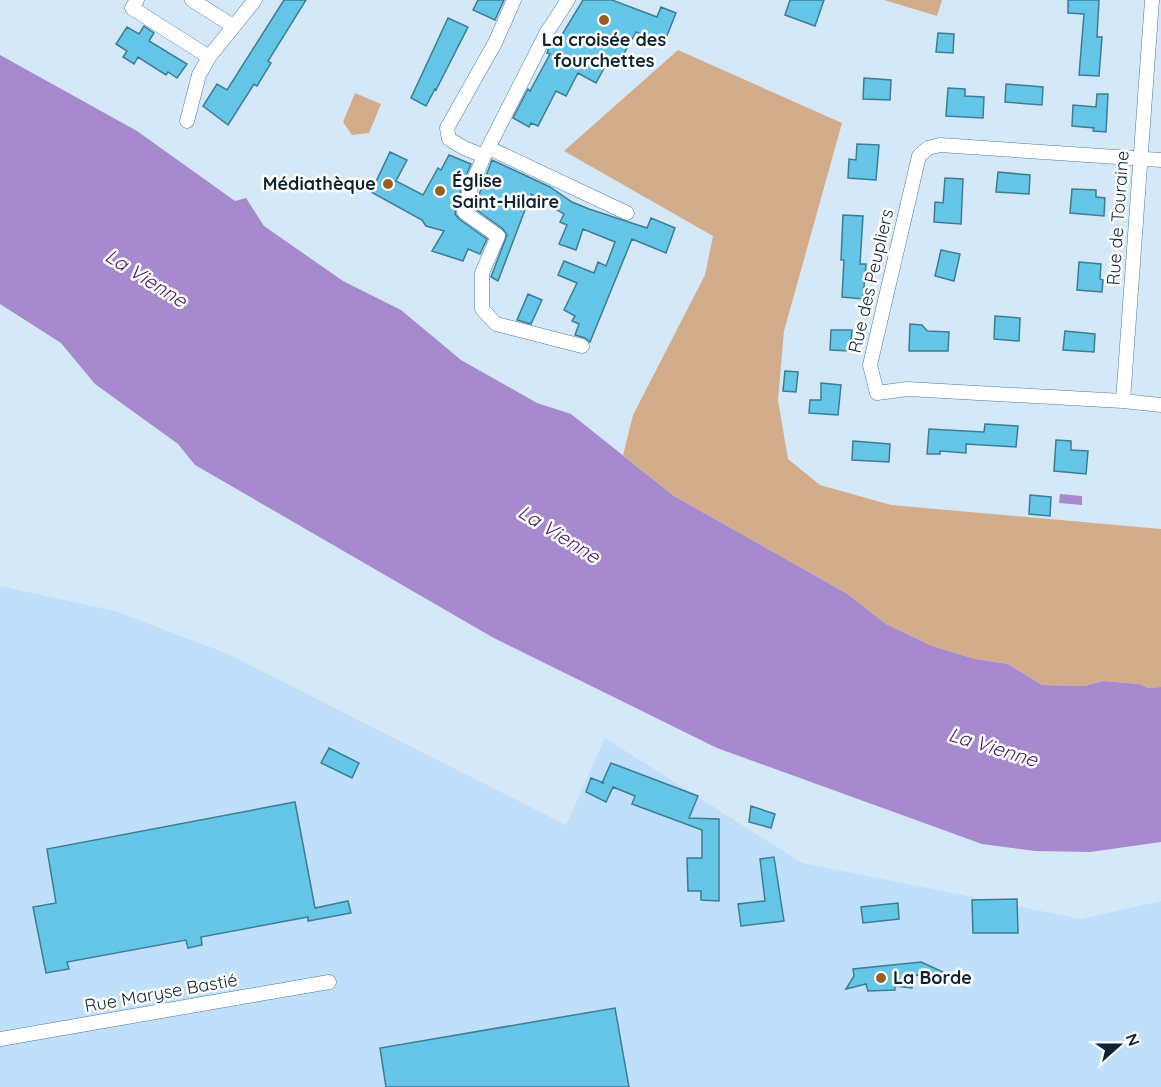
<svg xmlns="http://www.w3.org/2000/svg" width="1161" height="1087" viewBox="0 0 1161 1087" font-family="Quicksand,sans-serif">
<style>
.built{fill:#bfdffa}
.green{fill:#d3ad8b}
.water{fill:#a789ce}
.building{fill:#65c6e8;stroke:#3d7d94;stroke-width:1.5}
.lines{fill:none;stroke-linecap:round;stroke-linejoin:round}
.street-casing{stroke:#4d7a9e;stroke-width:15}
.street{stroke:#fff;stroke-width:14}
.poi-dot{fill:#995f1e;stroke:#fff;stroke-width:2}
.labels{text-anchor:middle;stroke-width:5;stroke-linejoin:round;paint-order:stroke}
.poi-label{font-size:18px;font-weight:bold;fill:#0f2230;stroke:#fff;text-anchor:start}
.street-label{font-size:18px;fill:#0f2230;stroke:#fff}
.water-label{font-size:20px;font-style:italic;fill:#471d6e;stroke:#fff}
</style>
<rect width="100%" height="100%" fill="#d5e8f8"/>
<!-- built -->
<path class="built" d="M0 586 115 611 228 654 566 825 605 738 802 863 1081 919 1161 901V1087H0Z"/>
<!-- green -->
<path class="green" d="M884 0H942L937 16Z
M678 50 842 123 784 331 778 400 788 459 820 485 891 505 1161 529V687L1148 688 1140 684 1103 681 1085 686 1042 685 1008 664 975 659 932 646 886 624 846 593 674 496 623 455 633 415 705 275 713 236 564 151Z
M355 93 381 104 369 133 352 135 343 122Z"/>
<!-- water -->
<path class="water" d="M0 55 137 131 235 201 246 198 264 226 343 281 401 310 461 360 537 403 571 414 674 496 846 593 886 624 932 646 975 659 1008 664 1042 685 1085 686 1103 681 1140 684 1148 688 1161 687V842L1090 852 1035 851 982 844 717 748 492 637 195 465 178 444 95 384 61 343 0 304Z
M1060 494 1082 496V505L1059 503Z"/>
<!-- building -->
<path class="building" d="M284 0H306L268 61 271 63 257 86 254 84 228 125 203 106 217 84 227 90Z
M478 0H504L495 20 473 10Z
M583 0H612L657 17 661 7 676 13 664 43 636 32 617 66 608 61 596 83 578 73 566 96 556 91 538 126 531 123 529 127 513 118 528 89 530 91 550 54 547 53 550 45 554 41 557 43Z
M790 0H824L815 26 785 15Z
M1068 0H1099L1097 37H1102L1099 76 1079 75 1084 14 1068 13Z
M448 18 468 27 436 90 435 89 426 106 411 98Z
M144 26 154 33 149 41 187 64 177 78 168 72 166 75 138 57 134 64 123 57 127 51 116 44 127 27 139 34Z
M938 33 954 34 953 53 936 52Z
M864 78 891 80 890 100 863 99Z
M1006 84 1043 87 1042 105 1005 102Z
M948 88 965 89V96L984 97 983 118 946 116Z
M1097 94H1108L1106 132 1093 131 1094 128 1072 126 1073 105 1096 107Z
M857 144 879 145 876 180 848 178 849 159 856 160Z
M390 152 407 160 396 181 423 195 438 168 441 170 449 155 471 164 462 185 455 214 459 219 487 239 480 254 468 249 463 261 432 251 444 231 426 226 422 220 371 192Z
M492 160 550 187 572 202 589 209 647 228 651 218 675 228 666 253 632 239 590 342 585 338 575 335 579 324 572 321 575 316 564 310 577 283 558 275 564 261 594 273 598 262 606 266 615 242 583 229 576 250 559 244 567 225 560 222 564 214 531 194 498 281 491 277 507 235 503 229 474 208Z
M998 172 1030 175 1029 194 996 192Z
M945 178 963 179 961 224 934 222 935 202 943 203Z
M1072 189 1096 190V197L1105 198 1104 216 1070 213Z
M843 215 863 216 860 264H866L863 299 842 297 844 260H841Z
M941 250 960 254 954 281 935 276Z
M1079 262 1101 264 1100 279 1103 280 1102 292 1077 290Z
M528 294 542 300 531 324 517 320Z
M995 316 1020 318 1019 341 994 339Z
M910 324 922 325 927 331 949 332 948 351H909Z
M831 330H852L850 351 830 350Z
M1065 331 1095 334 1094 352 1063 350Z
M785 371 798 372 796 392 783 391Z
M821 383 841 385 838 415 809 413 810 400H821Z
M985 424 1018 426 1016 447 966 444V453L940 451V454H927L929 429 984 432Z
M1056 440 1071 441V450L1088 451 1086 474 1054 471Z
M853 441 890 444 889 462 852 460Z
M1030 495 1051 497 1050 516 1029 514Z
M329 748 359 763 352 778 321 763Z
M611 763 698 796 689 818 719 819V901L701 900V891H688L687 858H702V830L632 804 635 796 613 787 606 802 586 792 591 778 604 783H602Z
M295 802 315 908 348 901 351 913 308 921V917L201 937 202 945 188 948 186 940 67 962 69 969 46 973 33 907 56 903 47 849Z
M751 806 775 814 771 828 749 822Z
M774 857 784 921 741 926 738 904 765 901 760 859Z
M1017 899 1018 933H973L972 900Z
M898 903 899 919 863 923 861 907Z
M921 962 943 972 912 976V988L895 986V990L868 991 866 984 846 989 854 976 853 969Z
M615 1008 629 1087H386L380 1048Z"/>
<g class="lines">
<defs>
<path id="street" d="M137 0 132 8 209 57 255 0
M192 0 233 26
M514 0 495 43 447 128 449 139 464 148 484 156 547 32 568 0
M1152 0 1123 401 1161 405
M187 121 199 75 209 57
M489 148 627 213
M484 156 471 187 464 212 498 236 482 273V309L496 324 582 346
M1123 401 907 389 877 393 870 365 919 156 928 148 940 145 1161 160
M0 1039 329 982"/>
</defs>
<!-- street casing -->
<use href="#street" class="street-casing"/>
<!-- street -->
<use href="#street" class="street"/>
</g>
<!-- markers -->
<g class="poi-dot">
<circle cx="604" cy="20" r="6"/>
<circle cx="388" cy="184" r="6"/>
<circle cx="440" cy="191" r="6"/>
<circle cx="881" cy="978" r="6"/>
</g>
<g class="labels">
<!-- poi labels -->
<g class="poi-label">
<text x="604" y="46" text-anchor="middle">La croisée des<tspan x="604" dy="21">fourchettes</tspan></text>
<text x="452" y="187">Église<tspan x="452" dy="21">Saint-Hilaire</tspan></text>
<text x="376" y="190" text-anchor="end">Médiathèque</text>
<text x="893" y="984">La Borde</text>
</g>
<!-- street labels -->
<g class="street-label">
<text transform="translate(1118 218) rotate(-86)" y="6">Rue de Touraine</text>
<text transform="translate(871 281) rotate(-77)" y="6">Rue des Peupliers</text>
<text transform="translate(161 993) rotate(-10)" y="6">Rue Maryse Bastié</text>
</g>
<!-- water labels -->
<g class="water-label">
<text transform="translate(146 278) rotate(32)" y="7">La Vienne</text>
<text transform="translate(559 534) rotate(32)" y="7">La Vienne</text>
<text transform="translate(993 747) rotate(17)" y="7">La Vienne</text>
</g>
</g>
<!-- north arrow -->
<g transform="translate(1119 1045) rotate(69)" stroke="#ffffff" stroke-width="4.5" paint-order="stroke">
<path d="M0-4.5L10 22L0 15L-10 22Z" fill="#0f2230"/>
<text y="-9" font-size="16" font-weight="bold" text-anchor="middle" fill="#0f2230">N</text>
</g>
</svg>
